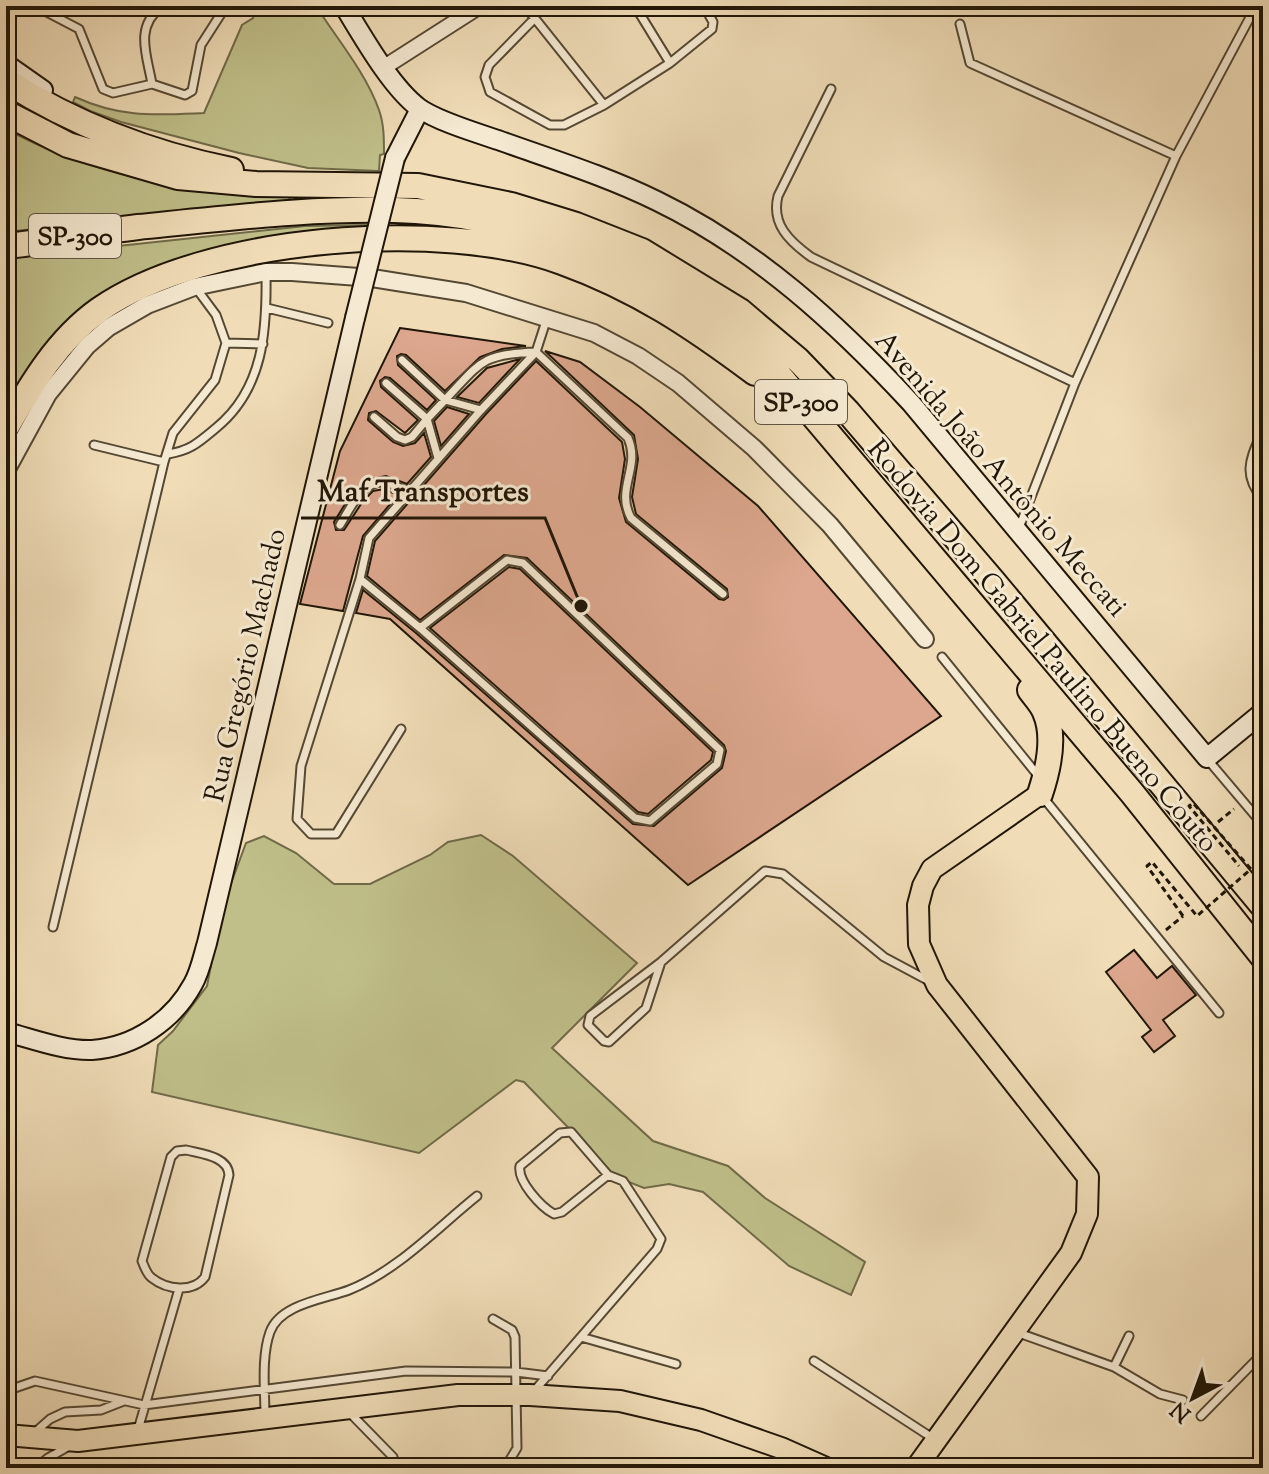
<svg xmlns="http://www.w3.org/2000/svg" width="1269" height="1474" viewBox="0 0 1269 1474" font-family="'Sorts Mill Goudy',serif">
<style>
.green{fill:#c0bf8a;stroke:#706a48;stroke-width:2}
.building{fill:#dca78e;stroke:#211607;stroke-width:2}
.lines{fill:none;stroke-linecap:round;stroke-linejoin:round}
.service-casing{stroke:#554833;stroke-width:11}
.minor-casing{stroke:#554833;stroke-width:18}
.tertiary-casing{stroke:#554833;stroke-width:20}
.secondary-casing{stroke:#211607;stroke-width:22}
.primary-casing{stroke:#211607;stroke-width:24}
.motorway-casing{stroke:#211607;stroke-width:28}
.path{stroke:#211607;stroke-width:3;stroke-dasharray:6 4;stroke-linecap:butt}
.service{stroke:#f5e9d1;stroke-width:7}
.minor{stroke:#f5e9d1;stroke-width:14}
.tertiary{stroke:#f5e9d1;stroke-width:16}
.secondary{stroke:#f5e9d1;stroke-width:18}
.primary{stroke:#f0ddb8;stroke-width:20}
.motorway{stroke:#f0ddb8;stroke-width:24}
.secondary-bridge-casing{stroke:#211607;stroke-width:22;stroke-linecap:butt}
.path-bridge{stroke:#211607;stroke-width:3;stroke-dasharray:6 4;stroke-linecap:butt}
.secondary-bridge{stroke:#f5e9d1;stroke-width:18}
.labels{text-anchor:middle;stroke-width:6;stroke-linejoin:round;paint-order:stroke}
.shield{fill:#f5e9d1;stroke:#615544;stroke-width:2}
.shield-label{font-size:26px;font-weight:bold;fill:#211607}
.street-label{font-size:28px;fill:#211607;stroke:#f5e9d1}
.leader{fill:none;stroke:#211607;stroke-width:3}
.callout-dot{fill:#211607;stroke:#f5e9d1;stroke-width:3}
.callout-label{font-size:30px;text-anchor:middle;font-weight:bold;fill:#211607;stroke:#f5e9d1;stroke-width:6;stroke-linejoin:round;paint-order:stroke}
</style>
<rect width="100%" height="100%" fill="#f0ddb8"/>
<filter id="stains"><feTurbulence type="fractalNoise" baseFrequency=".0025" numOctaves="4"/><feColorMatrix values="0 0 0 0 .2 0 0 0 0 .09 0 0 0 0 .02 0 0 0 .5 -.17"/></filter>
<radialGradient id="worn" r=".72"><stop offset=".6" stop-color="#630" stop-opacity="0"/><stop offset="1" stop-color="#630" stop-opacity=".3"/></radialGradient>
<!-- green -->
<path class="green" d="M257 6H316C337 39 366 73 379 110 384 124 384 139 384 154L380 155 379 171 308 168 239 153 121 122 90 111 73 102 75 97C121 118 154 115 204 113L242 25 253 18Z
M6 129C94 176 190 194 289 195L290 201 6 232Z
M366 225 365 233 132 283 6 408V258L305 226Z
M481 835 513 856 637 963 552 1048 653 1141 728 1166 765 1198 865 1262 851 1295 789 1266 703 1192 669 1184 644 1188 616 1177 524 1082 516 1080 419 1153 152 1092 158 1045 173 1031 207 986 222 908 246 843 264 836 296 853 334 884H370L430 855 448 842Z"/>
<!-- building -->
<path class="building" d="M400 328 526 346 502 349 480 357 445 391 406 355 401 354 397 356 398 365 436 400 427 410 390 378 385 377 380 381 381 387 418 420 405 433 376 411 369 413 368 420 393 442 403 446 415 443 424 433 431 457 407 484 386 476 366 480 352 493 334 522 336 530H344L363 501 373 491 384 489 398 495 363 536 343 611 300 604 340 451Z
M545 351 580 362 640 407 758 506 941 716 688 885 390 619 356 613 363 590 416 633 633 824 654 826 722 768 726 751 724 745 527 558 504 555 420 620 367 576 375 541 486 414 536 361 622 442 625 459 619 498 626 522 719 599 724 600 728 597 727 589 636 514 632 497 638 459 634 435Z
M520 359 479 403 457 397 487 368Z
M447 407 469 414 441 446 434 421Z
M509 567 520 569 713 752 711 760 648 814 638 812 430 628Z
M1134 950 1157 978 1172 966 1196 995 1163 1020 1175 1036 1154 1052 1142 1037 1151 1030 1106 972Z"/>
<g class="lines">
<defs>
<path id="service" d="M35 6 79 29 103 89 113 93 152 84
M162 6C134 27 147 55 152 84L185 95 192 91 201 45 226 6
M525 6 604 105 670 63 712 29 713 22 704 6
M635 6 670 63
M535 18 489 65 485 77 490 92 550 125H564L604 105
M960 24 970 63 1176 156
M831 89 778 196C771 224 789 241 811 257L1075 383
M267 308 328 323
M547 318 536 352 628 438C641 468 615 488 631 518L723 594
M226 343 263 344
M402 360 445 400C481 362 481 354 536 352
M374 417 397 437 405 440 412 437 427 419 386 383
M1263 429C1251 458 1241 473 1263 500
M94 445 164 462
M168 454C191 450 198 443 216 428 264 389 267 330 266 272
M438 458 427 419 445 400 481 410
M340 525C350 509 362 480 385 482 392 483 402 490 409 492
M1019 528 1075 383 1176 156 1256 6
M360 579 301 766 297 819 311 834H336L401 729
M420 628 507 560 523 563 720 750 717 764 650 821 635 818 420 628 360 579 369 538 481 410 536 352
M942 657 1040 778
M1208 760 1263 825
M1042 796 1219 1013
M53 927 164 462 173 433 215 380 226 343 216 315 196 288
M661 962 646 1008 609 1042 604 1041 588 1025 590 1016 661 962 765 871 783 874 884 957 929 981
M186 1150C201 1154 228 1156 229 1175L205 1277C193 1293 167 1290 152 1278 147 1275 144 1266 142 1261L171 1157 177 1151Z
M493 1319 512 1330 515 1337 517 1448 505 1468
M1016 1332 1114 1367 1160 1394 1183 1400
M581 1337 676 1364
M814 1361 934 1439
M1114 1367 1129 1336
M535 1390 657 1249 661 1239 623 1181 608 1175 571 1132 560 1133 520 1166C517 1181 541 1207 554 1214L562 1212 608 1175
M6 1391 35 1381 144 1405 406 1371 516 1372 548 1376
M350 1413 393 1457 395 1468
M1201 1416 1263 1353
M265 1417C265 1391 261 1357 270 1332 280 1304 325 1299 349 1290 397 1271 437 1228 477 1196
M137 1433 179 1289
M33 1434 50 1419 65 1412 101 1410 124 1401
M7 1438 14 1468
M36 1468 48 1458 71 1445"/>
<path id="minor" d="M383 68 480 6"/>
<path id="tertiary" d="M6 471 48 394 87 346 109 327 147 305 194 287 266 272H292L372 278 466 293 594 333 638 356 678 383 754 448 830 525 925 639"/>
<path id="secondary" d="M344 6C363 37 391 87 419 108 437 121 477 133 498 140 551 159 606 176 657 201 756 249 837 323 911 403L1207 758 1263 712
M6 64 43 90
M395 158 420 109
M6 1032C33 1039 64 1051 92 1050 134 1047 173 1021 193 984 200 972 203 956 207 943L355 318"/>
<path id="primary" d="M6 1435 78 1441 458 1395H530L620 1401 701 1420 781 1448 826 1468
M916 1468 1071 1253 1087 1214 1088 1177 937 985 919 944 918 905 923 886 932 869 1040 794"/>
<path id="motorway" d="M6 81C74 124 152 154 231 170
M6 113 68 145 178 177 256 184 418 186 511 205 576 225 642 251 740 311 798 360 848 412 993 581 1263 906
M6 246C50 242 94 232 138 227 227 218 327 206 416 211 506 217 602 247 679 295 715 317 746 346 778 374L1132 793 1263 957
M6 428C31 385 57 340 99 310 205 236 442 218 562 262 637 289 692 326 755 373
M1030 690C1035 697 1042 704 1045 712 1056 737 1048 770 1040 794"/>
</defs>
<!-- service casing -->
<use href="#service" class="service-casing"/>
<!-- minor casing -->
<use href="#minor" class="minor-casing"/>
<!-- tertiary casing -->
<use href="#tertiary" class="tertiary-casing"/>
<!-- secondary casing -->
<use href="#secondary" class="secondary-casing"/>
<!-- primary casing -->
<use href="#primary" class="primary-casing"/>
<!-- motorway casing -->
<use href="#motorway" class="motorway-casing"/>
<!-- path -->
<path class="path" d="M1218 822 1234 809
M1166 930 1183 916"/>
<!-- service -->
<use href="#service" class="service"/>
<!-- minor -->
<use href="#minor" class="minor"/>
<!-- tertiary -->
<use href="#tertiary" class="tertiary"/>
<!-- secondary -->
<use href="#secondary" class="secondary"/>
<!-- primary -->
<use href="#primary" class="primary"/>
<!-- motorway -->
<use href="#motorway" class="motorway"/>
<defs>
<path id="secondary-bridge" d="M355 318 395 158"/>
</defs>
<!-- secondary-bridge casing -->
<use href="#secondary-bridge" class="secondary-bridge-casing"/>
<!-- path-bridge -->
<path class="path-bridge" d="M1183 916 1147 866 1152 862 1197 916 1251 869 1193 803 1189 806 1239 866"/>
<!-- secondary-bridge -->
<use href="#secondary-bridge" class="secondary-bridge"/>
</g>
<g class="labels">
<!-- shield labels -->
<g class="shield">
<rect x="29" y="214" width="92" height="44" rx="6"/>
<rect x="755" y="380" width="92" height="44" rx="6"/>
</g>
<g class="shield-label">
<text x="75" y="245">SP-300</text>
<text x="801" y="411">SP-300</text>
</g>
<!-- street labels -->
<g class="street-label">
<text transform="translate(1002 473) rotate(49)" y="10">Avenida João Antônio Meccati</text>
<text transform="translate(1044 645) rotate(50)" y="10">Rodovia Dom Gabriel Paulino Bueno Couto</text>
<text transform="translate(244 665) rotate(-77)" y="10">Rua Gregório Machado</text>
</g>
</g>
<!-- callouts -->
<path class="leader" d="M581 606L545 518H301"/>
<circle class="callout-dot" cx="581" cy="606" r="8"/>
<g class="callout-label">
<text x="423" y="501">Maf Transportes</text>
</g>
<!-- margin -->
<rect width="1269" height="1474" fill="none" stroke="#f0ddb8" stroke-width="32"/>
<rect x="8" y="8" width="1253" height="1458" fill="none" stroke="#211607" stroke-width="4"/>
<rect x="16" y="16" width="1237" height="1442" fill="none" stroke="#211607" stroke-width="2"/>
<!-- north arrow -->
<g transform="translate(1193 1398) rotate(221)" stroke="#f5e9d1" stroke-width="6" paint-order="stroke">
<path d="M0-6L14 30L0 20L-14 30Z" fill="#211607"/>
<text y="-12" font-size="22" font-weight="bold" text-anchor="middle" fill="#211607">N</text>
</g>
<rect width="100%" height="100%" filter="url(#stains)"/>
<rect width="100%" height="100%" fill="url(#worn)"/>
</svg>
